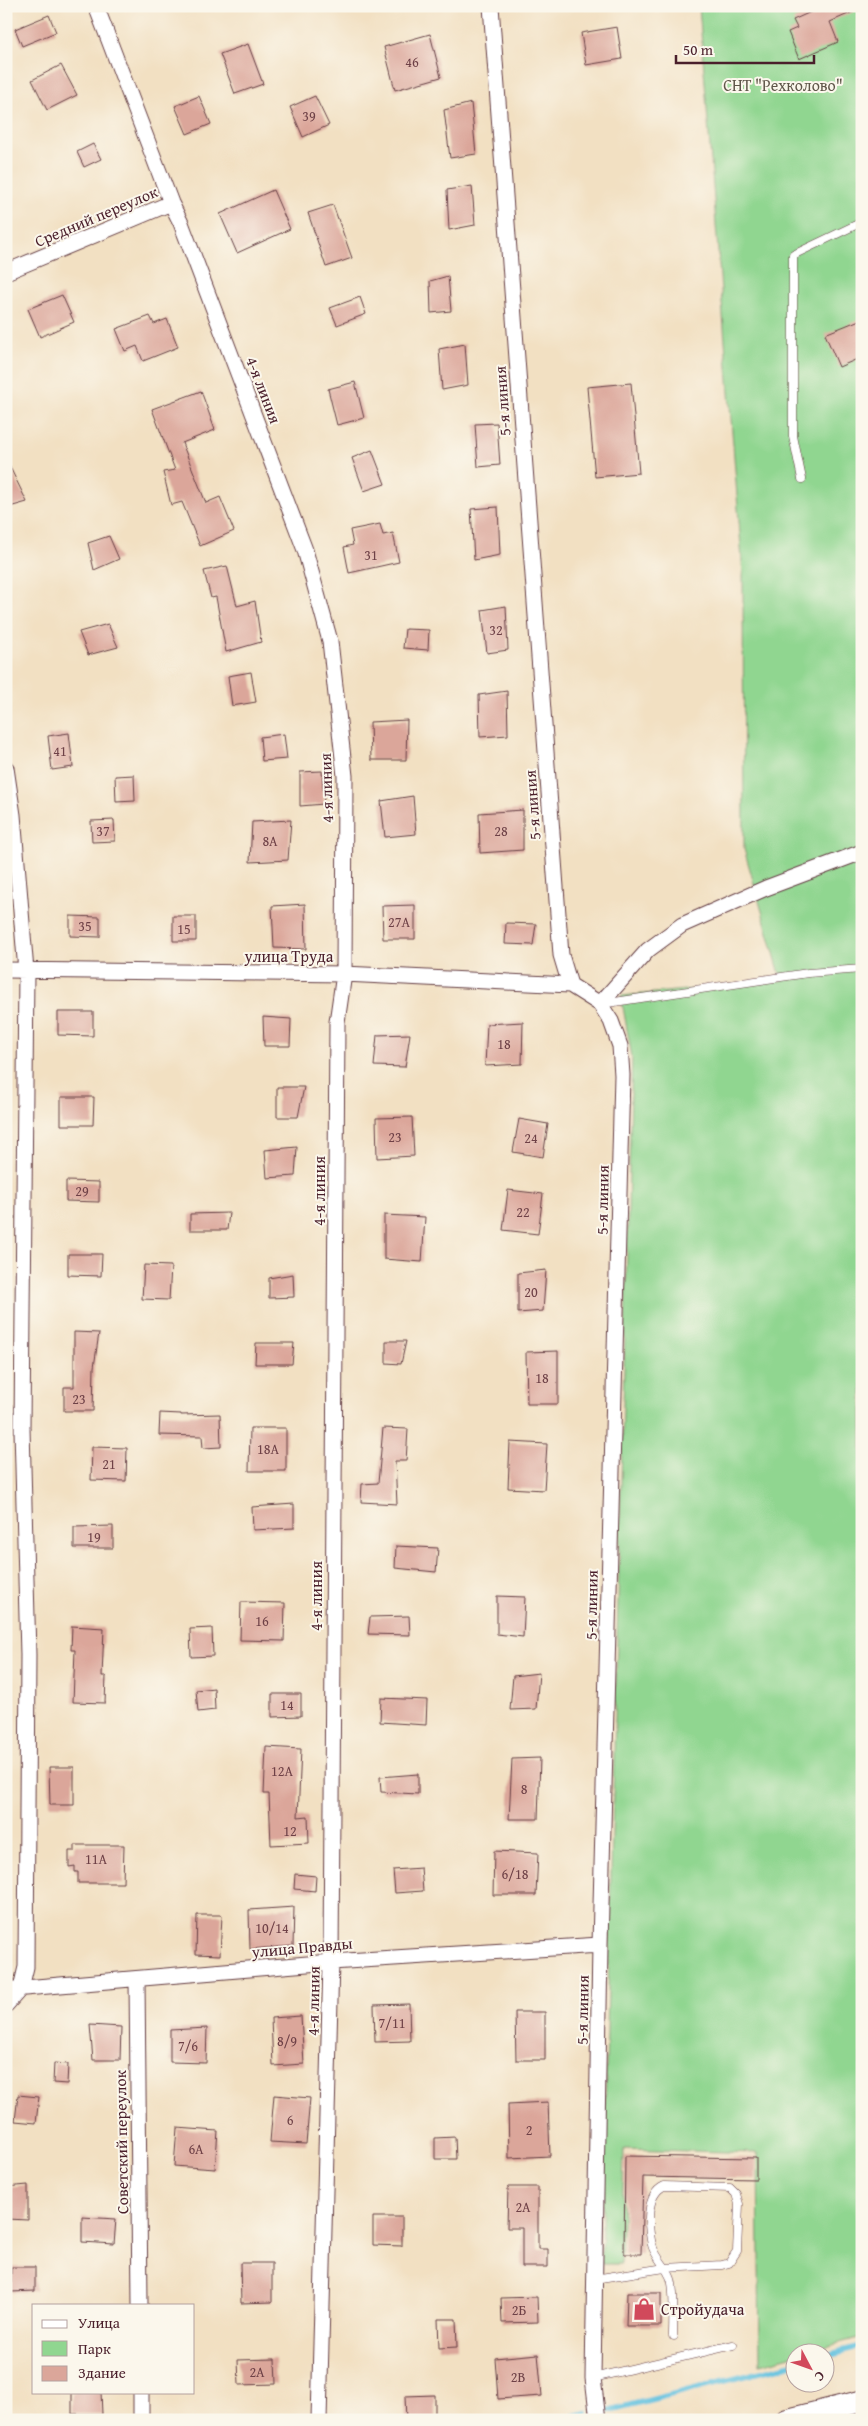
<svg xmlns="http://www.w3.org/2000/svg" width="868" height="2426" viewBox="0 0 868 2426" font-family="'Gentium Book Plus',serif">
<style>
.green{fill:#90d690;stroke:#6d7a5e}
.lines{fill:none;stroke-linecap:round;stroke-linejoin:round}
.stream{stroke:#61c1df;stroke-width:5.5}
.building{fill:#dba69a}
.service-casing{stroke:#633c42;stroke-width:9}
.minor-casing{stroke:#633c42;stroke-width:17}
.secondary-casing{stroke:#633c42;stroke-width:23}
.service{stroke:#fff;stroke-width:8}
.minor{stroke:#fff;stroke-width:15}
.secondary{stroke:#fff;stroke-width:21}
.labels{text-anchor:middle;stroke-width:4;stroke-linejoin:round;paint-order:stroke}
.number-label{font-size:14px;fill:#6e4147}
.park-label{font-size:16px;fill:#5f5649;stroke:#fbf7ec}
.street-label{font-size:16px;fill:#4a1f2b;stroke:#fbf7ec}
.poi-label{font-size:16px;fill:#4a1f2b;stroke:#fbf7ec;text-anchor:start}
</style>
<rect width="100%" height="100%" fill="#fbf7ec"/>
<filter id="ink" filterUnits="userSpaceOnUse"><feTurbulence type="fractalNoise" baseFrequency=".02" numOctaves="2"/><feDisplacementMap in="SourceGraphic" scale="10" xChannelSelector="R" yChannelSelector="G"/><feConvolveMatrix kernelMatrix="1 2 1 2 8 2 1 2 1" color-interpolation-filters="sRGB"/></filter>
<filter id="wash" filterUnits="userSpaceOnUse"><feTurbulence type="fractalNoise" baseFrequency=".0096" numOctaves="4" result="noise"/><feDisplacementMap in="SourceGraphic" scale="20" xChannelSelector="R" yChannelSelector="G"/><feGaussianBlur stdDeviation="1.12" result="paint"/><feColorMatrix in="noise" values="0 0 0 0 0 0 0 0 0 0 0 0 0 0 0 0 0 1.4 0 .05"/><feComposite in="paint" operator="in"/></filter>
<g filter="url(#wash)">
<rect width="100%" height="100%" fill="#f2e0c2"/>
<!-- green -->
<path class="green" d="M699 6H862V2337L760 2364 758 2153 624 2149 621 2264H601L632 1057 621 996 782 981 744 849 743 573Z"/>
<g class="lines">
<!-- stream -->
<path class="stream" d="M826 2355 862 2346
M610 2410 796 2363
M559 2420 586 2413"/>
</g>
<g id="blocks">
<!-- building -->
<path class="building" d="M813 6H862V8L830 22 838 42 799 59 788 32 797 28 793 20 815 10Z
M49 15 56 32 22 46 15 29Z
M617 27 622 59 586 65 581 33Z
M430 34 441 77 395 90 384 47Z
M248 44 263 84 235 94 220 54Z
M61 65 77 95 47 110 32 80Z
M199 96 211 124 187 134 175 106Z
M315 96 329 125 303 137 290 107Z
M471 103 476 154 450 158 444 110Z
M93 144 101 159 84 167 77 152Z
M472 186 475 225 449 230 447 190Z
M273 190 290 229 237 253 220 214Z
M333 205 352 258 326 267 308 213Z
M448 276 451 311 431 313 430 281Z
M62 295 74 322 40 337 28 309Z
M360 297 366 314 337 325 330 308Z
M150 316 154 324 167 319 178 347 143 361 137 346 125 351 116 329Z
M862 319V357L839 367 825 334Z
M465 344 468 385 442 390 439 349Z
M355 382 364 418 337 425 328 389Z
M631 383 639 473 595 477 587 387Z
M201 391 215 430 182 443 206 503 220 497 234 531 200 546 182 502 171 505 163 472 175 470 152 409Z
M497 423 500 465 478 467 475 424Z
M372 450 385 484 364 491 352 458Z
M6 459 27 502 6 508Z
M498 507 500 555 474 560 471 509Z
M380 524 383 535 393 533 399 562 349 573 344 547 353 545 350 530Z
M109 536 119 559 94 570 88 543Z
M227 566 237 606 255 601 261 642 226 652 216 597 211 598 204 571Z
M506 606 508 650 487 653 482 610Z
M108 624 118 647 88 655 79 632Z
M405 629 429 630 428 650 403 648Z
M251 672 256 702 232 706 228 676Z
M507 691 508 735 480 737 479 695Z
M407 720 406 760H371L370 722Z
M69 733 73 767 52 770 48 736Z
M284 734 287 759 262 761 260 737Z
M322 771 324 804 300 806V772Z
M134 775 135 801 116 802 115 776Z
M413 796 416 834 385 837 381 801Z
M523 810V850L480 853 479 813Z
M114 820 115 841 92 842 91 821Z
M291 820 288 860 250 862 252 822Z
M305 904 306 949 274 948 272 906Z
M415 905V939H383L382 906Z
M70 916 100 917V937L70 936Z
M173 916H196V941H173Z
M506 923 536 924 533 945 505 944Z
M58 1012H93V1036L58 1035Z
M263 1017 291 1019 290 1046H264Z
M523 1022 522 1064 485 1066 487 1024Z
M410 1034 405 1067 374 1066 377 1035Z
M277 1087H304L298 1117H277Z
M61 1097H94L93 1125H61Z
M412 1117 414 1156 377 1158 376 1118Z
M519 1119 548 1124 543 1157 513 1152Z
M297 1147 295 1176 267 1178 265 1150Z
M66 1181 99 1182V1202L66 1201Z
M508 1190 543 1194 538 1234 503 1230Z
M229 1213 227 1230H190V1214Z
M384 1215 425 1217 422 1262 384 1259Z
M68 1254H102L101 1276 68 1275Z
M144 1265 171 1266 169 1300 142 1299Z
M546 1270 543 1311 518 1313V1273Z
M293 1274 294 1297 269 1298V1278Z
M74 1332 99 1333 94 1367 93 1411H64V1387H74Z
M386 1341H406L401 1364 386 1363Z
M256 1343H294L292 1364H255Z
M558 1351V1404H527L526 1352Z
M160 1413 181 1414V1415L220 1414 221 1447 203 1448 202 1436 159 1435Z
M250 1428H286V1471H249Z
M383 1428 408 1429 406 1461H395L397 1504 361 1502 362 1484 378 1483Z
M510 1442 547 1444 544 1490 508 1488Z
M92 1447 127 1448 126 1481 91 1480Z
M294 1504V1528L253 1530 252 1507Z
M113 1526V1548H74V1527Z
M396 1546 438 1548 436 1572 395 1568Z
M497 1596 525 1597 523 1637 497 1634Z
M241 1602 285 1603 284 1641 240 1640Z
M409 1616 410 1635 368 1634 370 1617Z
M72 1626 104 1628 102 1676H106L105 1703 73 1702 75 1650H71Z
M212 1628 213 1656 191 1657 190 1629Z
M539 1673 536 1709 510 1710 513 1676Z
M214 1688 215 1710 198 1712 196 1690Z
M272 1694H301V1716L272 1717Z
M381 1698 427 1700 426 1725 380 1722Z
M266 1747 301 1749 298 1817 308 1816 309 1843 271 1845 269 1794H264Z
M540 1758 538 1819H509L512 1759Z
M49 1767H74V1805H50Z
M418 1774V1794L381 1792 380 1777Z
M75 1845H124L123 1883H78V1872H75V1866L69 1867V1851H75Z
M494 1851 538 1853 536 1895H493Z
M421 1868 423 1891 395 1893 393 1870Z
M295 1874 316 1876 315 1891 294 1889Z
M294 1907 293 1946 250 1949 249 1910Z
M197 1915H222L220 1955 196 1954Z
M409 2004 410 2041 375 2042 374 2005Z
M515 2012H545V2060H516Z
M301 2016 304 2064 273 2066 271 2018Z
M90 2025 121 2027 120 2060H93Z
M207 2028 206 2063 170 2062V2030Z
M54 2063 68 2064 67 2084 53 2083Z
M18 2095 39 2097 36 2123 15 2121Z
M274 2095 310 2098 306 2144 270 2142Z
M548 2102 550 2156 509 2158 508 2104Z
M177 2128 218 2131 215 2169 174 2166Z
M455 2137 456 2159H435V2138Z
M625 2156 756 2158V2179L643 2177 641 2254H624Z
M28 2185V2220L6 2219V2187Z
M508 2187H538V2249H548V2267H522V2228H507Z
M82 2217 116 2219 114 2244 82 2242Z
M373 2217H402V2246L373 2245Z
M240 2263H272V2302L241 2303Z
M11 2267H35V2291L11 2292Z
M627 2293H661V2326H626Z
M537 2297 538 2322 502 2323 501 2298Z
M438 2319H456L457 2347 439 2348Z
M538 2354 542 2396 498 2399 495 2358Z
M275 2359 276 2384 239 2385 238 2360Z
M72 2392H101L102 2414H72Z
M435 2395V2420H406L405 2396Z"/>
</g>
</g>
<g filter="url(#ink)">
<use href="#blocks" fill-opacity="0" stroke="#633c42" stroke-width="1"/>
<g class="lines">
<defs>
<path id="service" d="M802 479 793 436V255L862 222
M601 1004 808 973 862 969
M594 2279 665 2268 722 2265 729 2263 737 2251 739 2204 736 2194 730 2188 664 2186C645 2195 648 2227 652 2245 655 2257 667 2267 671 2279 675 2291 673 2322 673 2336
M593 2378 733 2345"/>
<path id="minor" d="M96 6 171 203 181 223 305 550 330 641 345 776 344 974 337 1022 331 1962 319 2420
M491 6 561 955 570 985 600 1004 611 1021 620 1046 622 1075 600 1945 593 2378 598 2420
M6 272 171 203
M6 768 13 815 26 971 22 1429 28 1655 26 1967 21 1988 6 2005
M6 970 344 974 570 985
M600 1004 648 950 682 925 766 888 862 852
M137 1979 140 2305
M13 1989 331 1962 600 1945
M141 2392V2420"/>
<path id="secondary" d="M786 2420 862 2401"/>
</defs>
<!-- service casing -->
<use href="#service" class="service-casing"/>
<!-- minor casing -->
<use href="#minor" class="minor-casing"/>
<!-- secondary casing -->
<use href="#secondary" class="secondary-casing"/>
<!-- service -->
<use href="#service" class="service"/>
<!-- minor -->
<use href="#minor" class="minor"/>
<!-- secondary -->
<use href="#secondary" class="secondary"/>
</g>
</g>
<!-- icons -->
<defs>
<symbol id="shop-bare" viewBox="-9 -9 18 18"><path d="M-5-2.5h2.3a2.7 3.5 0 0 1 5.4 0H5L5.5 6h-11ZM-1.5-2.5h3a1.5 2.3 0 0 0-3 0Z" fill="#d1495b" stroke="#fbf7ec" stroke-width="2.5" paint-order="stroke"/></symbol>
</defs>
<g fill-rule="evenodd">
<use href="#shop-bare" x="628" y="2293" width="32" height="32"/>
</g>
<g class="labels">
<!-- number labels -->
<g class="number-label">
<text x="412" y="67">46</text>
<text x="309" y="121">39</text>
<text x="371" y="560">31</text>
<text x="496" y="635">32</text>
<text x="60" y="756">41</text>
<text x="103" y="836">37</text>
<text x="501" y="836">28</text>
<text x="270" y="846">8А</text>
<text x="399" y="927">27А</text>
<text x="85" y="931">35</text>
<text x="184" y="934">15</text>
<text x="504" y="1049">18</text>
<text x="395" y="1142">23</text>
<text x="531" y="1143">24</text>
<text x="82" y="1196">29</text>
<text x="523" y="1217">22</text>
<text x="531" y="1297">20</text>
<text x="542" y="1383">18</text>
<text x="79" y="1404">23</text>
<text x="268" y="1454">18А</text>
<text x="109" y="1469">21</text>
<text x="94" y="1542">19</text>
<text x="262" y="1626">16</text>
<text x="287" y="1710">14</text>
<text x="282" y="1776">12А</text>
<text x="524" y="1794">8</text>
<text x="290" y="1836">12</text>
<text x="96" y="1864">11А</text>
<text x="515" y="1879">6/18</text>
<text x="272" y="1933">10/14</text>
<text x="392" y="2028">7/11</text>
<text x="287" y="2046">8/9</text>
<text x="188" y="2051">7/6</text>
<text x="290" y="2125">6</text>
<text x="529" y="2135">2</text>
<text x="196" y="2154">6А</text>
<text x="523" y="2212">2А</text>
<text x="519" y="2315">2Б</text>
<text x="257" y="2377">2А</text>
<text x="518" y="2382">2В</text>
</g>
<!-- park labels -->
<g class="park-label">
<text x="783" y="91">СНТ "Рехколово"</text>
</g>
<!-- street labels -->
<g class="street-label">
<text transform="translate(96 216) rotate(-23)" y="6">Средний переулок</text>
<text transform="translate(264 390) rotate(69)" y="6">4-я линия</text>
<text transform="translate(502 401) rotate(-94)" y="6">5-я линия</text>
<text transform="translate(326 788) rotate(-92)" y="6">4-я линия</text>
<text transform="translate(532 805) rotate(-94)" y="6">5-я линия</text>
<text x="289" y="962">улица Труда</text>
<text transform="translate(319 1191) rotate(-90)" y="6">4-я линия</text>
<text transform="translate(602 1200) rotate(-89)" y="6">5-я линия</text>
<text transform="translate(316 1596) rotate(-90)" y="6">4-я линия</text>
<text transform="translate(591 1605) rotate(-89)" y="6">5-я линия</text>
<text transform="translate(302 1947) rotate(-5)" y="6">улица Правды</text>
<text transform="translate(313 2001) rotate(-89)" y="6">4-я линия</text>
<text transform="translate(582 2010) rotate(-89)" y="6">5-я линия</text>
<text transform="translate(121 2142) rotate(-91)" y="6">Советский переулок</text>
</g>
<!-- poi labels -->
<g class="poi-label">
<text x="661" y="2315">Стройудача</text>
</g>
</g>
<!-- margin -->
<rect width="868" height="2426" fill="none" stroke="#fbf7ec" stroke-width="25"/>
<!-- legend -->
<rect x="32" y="2304" width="162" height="90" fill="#fbf7ec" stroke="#b4a19f"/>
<rect x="42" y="2320" width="25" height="8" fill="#ffffff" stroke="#b4a19f"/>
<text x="78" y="2328" font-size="15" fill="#4a1f2b">Улица</text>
<rect x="42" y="2341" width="25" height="15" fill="#90d690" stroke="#b4a19f"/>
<text x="78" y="2354" font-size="15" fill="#4a1f2b">Парк</text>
<rect x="42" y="2366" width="25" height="15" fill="#dba69a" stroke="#b4a19f"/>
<text x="78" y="2378" font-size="15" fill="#4a1f2b">Здание</text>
<!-- north arrow -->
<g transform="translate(810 2368) rotate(131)"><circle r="24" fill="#fbf7ec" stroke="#b4a19f"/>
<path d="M0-4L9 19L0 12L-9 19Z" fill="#d1495b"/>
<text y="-8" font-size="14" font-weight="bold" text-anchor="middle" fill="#4a1f2b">С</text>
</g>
<!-- scale -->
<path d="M676 55v8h138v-8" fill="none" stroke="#4a1f2b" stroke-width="2.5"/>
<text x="683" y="55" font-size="15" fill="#4a1f2b" stroke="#fbf7ec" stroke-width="4" paint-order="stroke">50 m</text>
</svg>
